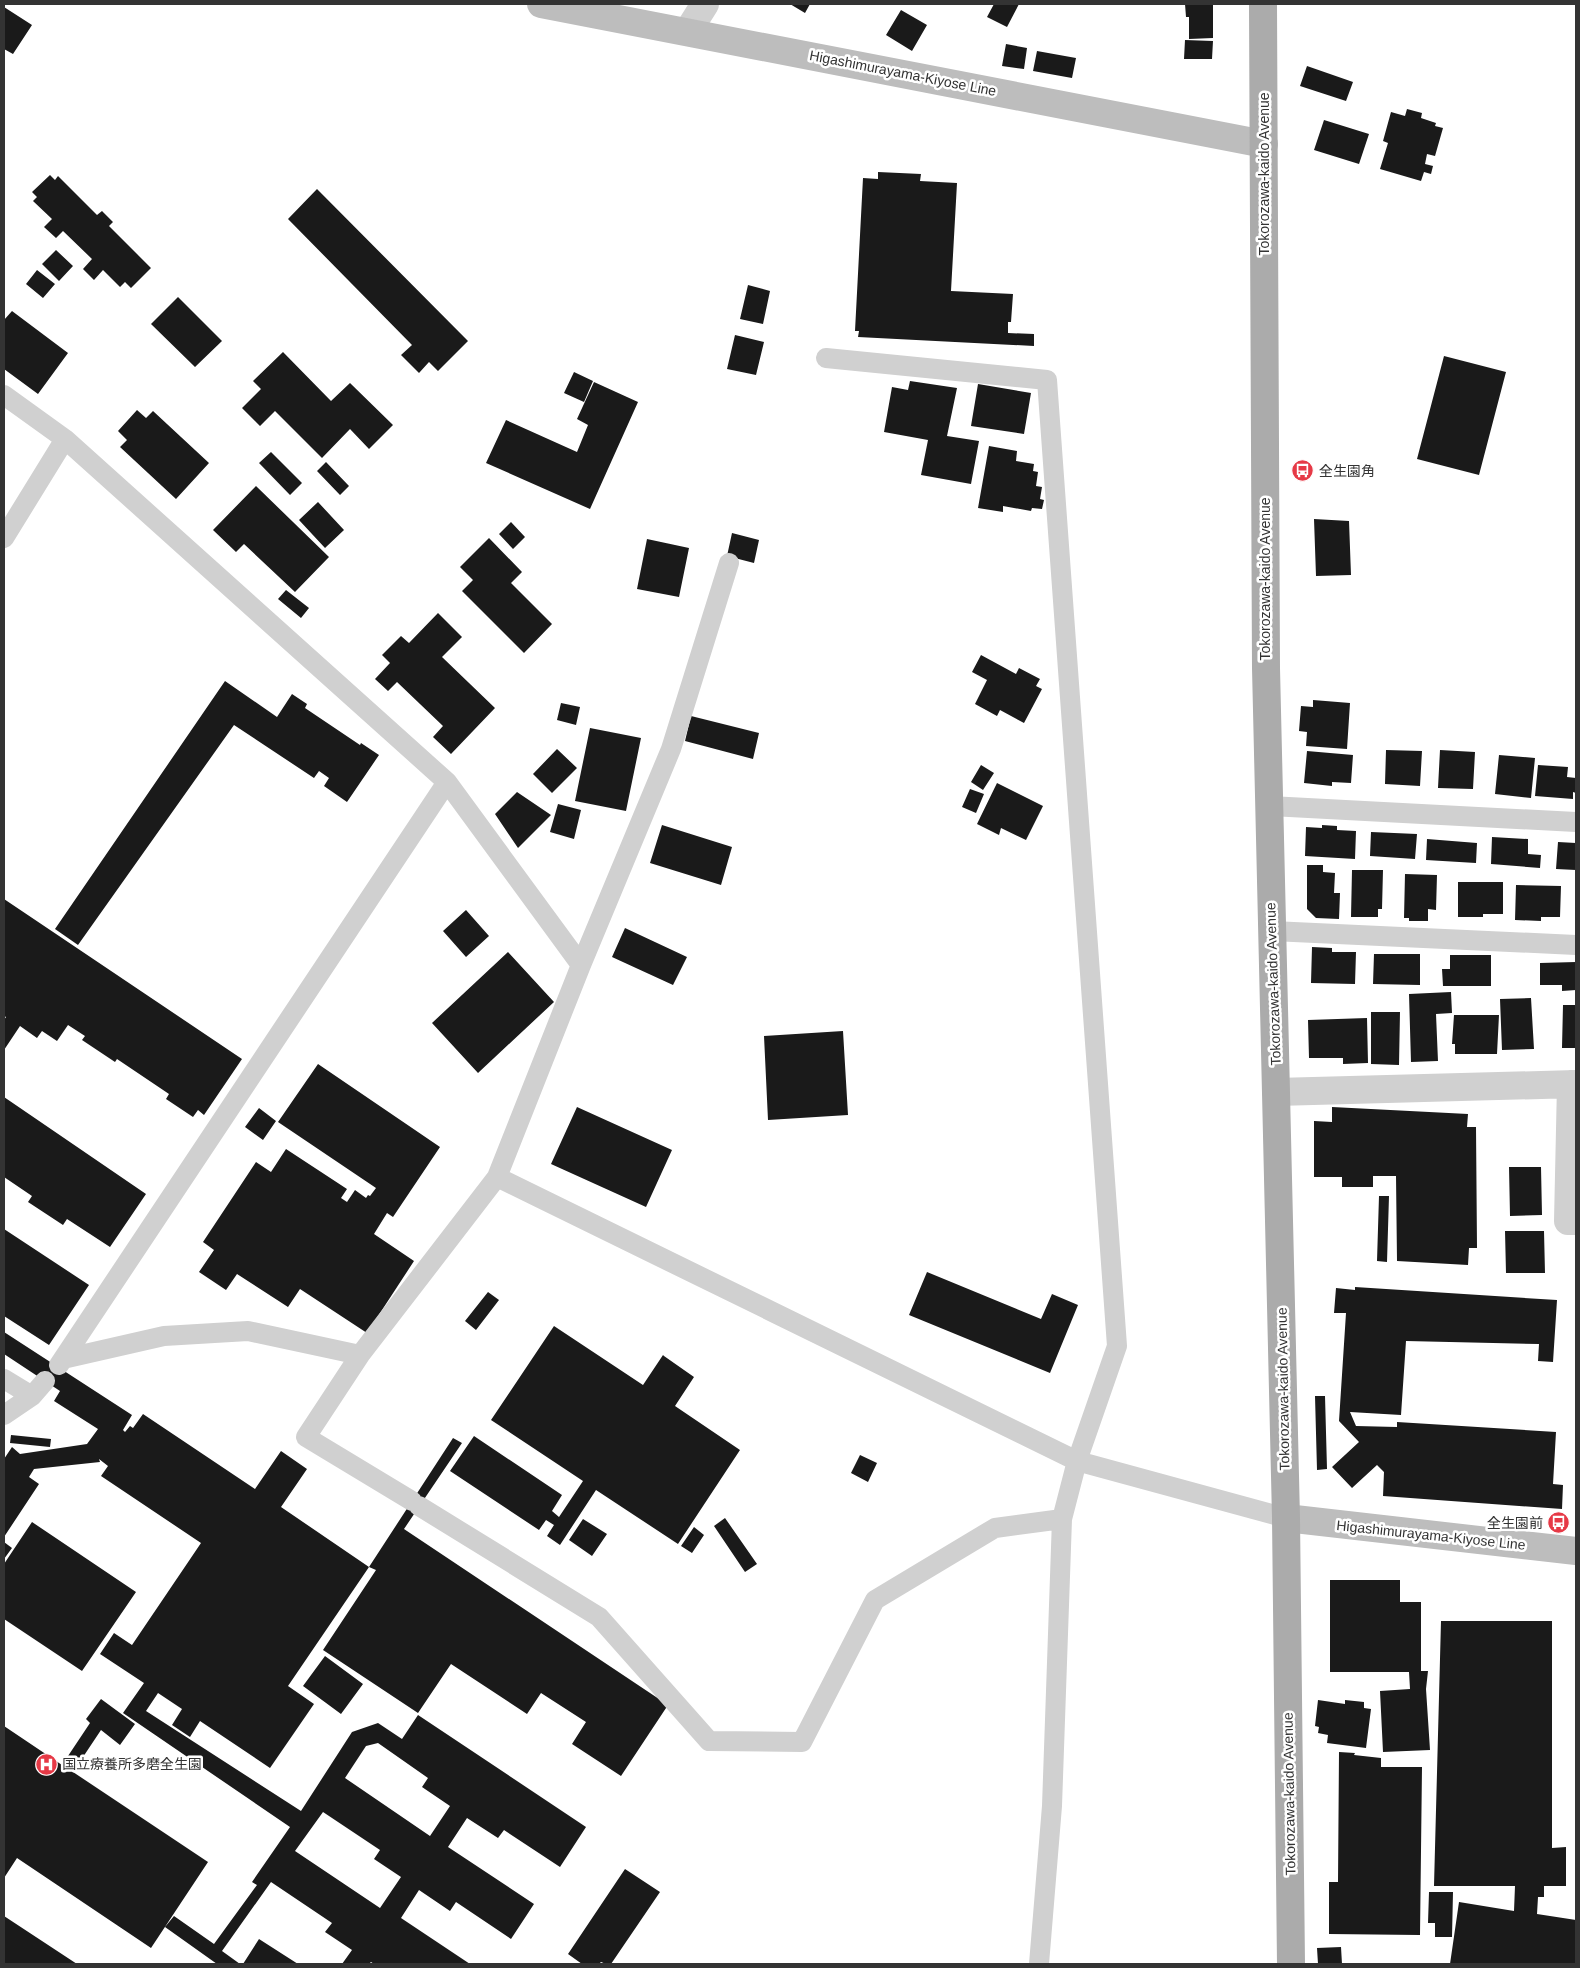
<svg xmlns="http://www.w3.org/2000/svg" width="1580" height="1968" viewBox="0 0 1580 1968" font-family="Helvetica,'Noto Sans JP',sans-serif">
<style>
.building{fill:#1a1a1a;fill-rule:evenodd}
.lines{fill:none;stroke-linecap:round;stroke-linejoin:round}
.service{stroke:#d0d0d0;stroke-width:20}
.minor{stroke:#d0d0d0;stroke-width:28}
.secondary{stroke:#bdbdbd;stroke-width:28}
.primary{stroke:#ababab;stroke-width:28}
.labels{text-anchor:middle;stroke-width:5;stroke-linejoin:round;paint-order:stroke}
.street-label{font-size:14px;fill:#333;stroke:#fff}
.poi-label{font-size:14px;fill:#333;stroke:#fff;text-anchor:start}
</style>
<rect width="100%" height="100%" fill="#fff"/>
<!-- building -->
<path class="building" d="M790 4H810L805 13Z
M994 4H1019L1007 27 987 17Z
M1185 4H1213V38L1189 39V17H1186Z
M4 7 32 25 13 54 4 49Z
M901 10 927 25 912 51 886 35Z
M1185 40 1213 41 1212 59H1184Z
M1006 44 1027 48 1024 69 1002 66Z
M1037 51 1076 58 1072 78 1033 71Z
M1307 66 1353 82 1346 101 1300 86Z
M1407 109 1422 113 1421 118 1436 123 1435 126 1443 128 1435 156 1427 154 1425 164 1433 166 1431 174 1424 172 1421 181 1380 169 1388 143 1383 141 1391 112 1405 116Z
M1324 120 1369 134 1359 164 1314 150Z
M878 172 921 174 920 181 957 183 951 291 1013 294 1011 322H1008V333L1034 334V346L858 337 859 331H855L863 178 878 179Z
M50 175 55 180 58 176 97 215 102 211 113 222 109 226 151 268 131 288 125 282 120 287 103 270 94 280 83 269 92 259 63 231 56 238 44 227 52 219 33 201 37 197 32 192Z
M317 189 468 341 438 371 429 362 419 373 401 355 412 345 288 219Z
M56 250 73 266 59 281 42 264Z
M37 270 55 284 43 298 26 284Z
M748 285 770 291 763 324 740 319Z
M178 297 222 341 195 367 151 324Z
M12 311 68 353 38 394 4 369V320Z
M735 335 764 342 756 375 727 369Z
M283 352 331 401 350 383 393 425 369 449 350 429 322 458 275 411 260 426 242 408 261 389 253 381Z
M1444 356 1506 372 1479 475 1417 459Z
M574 372 593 381 584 402 564 393Z
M910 381 957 388 947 436 979 441 971 484 921 475 928 440 884 432 892 387 908 390Z
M594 382 638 402 590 509 486 463 506 420 577 452 588 425 577 419Z
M978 384 1031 393 1024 434 971 426Z
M137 410 146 418 153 411 209 463 176 499 120 447 127 440 118 431Z
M989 446 1017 451 1016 461 1034 464 1033 471 1038 472 1036 486 1042 487 1040 499 1044 500 1042 509 1032 508 1031 511 1003 506V512L978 508Z
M271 452 302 483 290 495 259 463Z
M326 462 349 486 340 495 317 471Z
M256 486 329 557 295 592 244 544 236 552 213 530Z
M318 502 344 530 325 548 299 520Z
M1314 519 1349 521 1351 575 1316 576Z
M511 522 525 537 513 549 499 534Z
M732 533 759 540 754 563 727 556Z
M489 538 522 572 511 583 552 624 524 653 462 591 473 580 460 567Z
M647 539 689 548 679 597 637 589Z
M286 590 309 608 301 618 278 599Z
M438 613 462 637 442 657 495 708 451 754 433 737 443 726 397 682 388 691 375 679 390 663 382 655 401 636 409 643Z
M981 655 1016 674 1019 668 1040 679 1036 686 1042 689 1024 723 1000 710 997 716 975 704 987 680 972 672Z
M225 681 277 717 292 694 307 704 305 708 360 745 361 743 379 755 347 802 324 786 329 778 319 771 314 778 234 725 78 945 55 929Z
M1313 700 1350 703 1347 749 1306 746 1307 732 1299 731 1301 706 1313 707Z
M561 703 580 707 576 725 557 720Z
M691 716 759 733 753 759 685 741Z
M590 728 641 738 626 811 575 801Z
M557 749 577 768 552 793 533 774Z
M1386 750 1422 751 1420 786 1385 784Z
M1440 750 1475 752 1473 789 1438 788Z
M1307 751 1353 755 1351 783 1332 782V786L1304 783Z
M1499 755 1535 758 1531 798 1495 794Z
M981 765 994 773 983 790 971 782Z
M1538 765 1568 767 1567 777 1576 778V793L1573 792V799L1535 796Z
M997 783 1043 806 1026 840 1001 828 999 835 977 824Z
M970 789 984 794 976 813 962 807Z
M517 792 551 815 518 848 495 814Z
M558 804 581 810 574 839 550 832Z
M662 825 732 847 721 885 650 863Z
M1322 825 1337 826V830L1356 831 1355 859 1305 856 1306 827 1322 828Z
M1371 832 1417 834 1415 859 1370 856Z
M1492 837 1528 839V854L1541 855 1540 868 1491 864Z
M1427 839 1477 843 1476 863 1426 860Z
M1558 842 1576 843V870L1556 869Z
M1307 865H1323V872L1335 873 1334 893H1340L1339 919 1316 918 1307 909Z
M1352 870H1383L1382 909H1378V917H1351Z
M1405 874 1437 875 1436 910 1428 909V921H1409V918H1404Z
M1458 882H1503V914H1483V917H1458Z
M1516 885 1561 886 1560 917H1541V921L1515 920Z
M4 899 242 1059 204 1115 198 1110 193 1117 166 1099 169 1094 117 1059 115 1062 82 1040 85 1036 68 1025 57 1041 42 1031 37 1038 20 1026 4 1050V1020L6 1017 4 1016Z
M466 910 489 936 466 957 443 931Z
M625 928 687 957 673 985 612 957Z
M1312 947 1332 948V952H1356L1355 984 1311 983Z
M508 952 554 1002 478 1073 432 1023Z
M1374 954H1420V985L1373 984Z
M1450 955H1491V986H1443L1442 969H1450Z
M1576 962V990L1562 991V985H1540V963Z
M1451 992 1452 1013 1436 1014 1438 1061 1411 1062 1409 994Z
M1531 998 1534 1049 1502 1050 1500 999Z
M1563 1005H1576V1048H1562Z
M1371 1012H1400L1399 1065 1371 1064Z
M1454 1015H1499L1497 1054H1455V1044H1452Z
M1367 1018 1368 1063 1343 1064V1058H1309L1308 1020Z
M843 1031 848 1115 768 1120 764 1036Z
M318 1064 440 1147 393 1217 387 1213 374 1234 414 1261 367 1333 300 1289 288 1307 237 1274 226 1290 199 1272 214 1250 203 1242 256 1162 271 1172 286 1149 347 1189 341 1198 347 1202 355 1190 366 1198 368 1195 370 1196 376 1188 278 1122Z
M4 1097 146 1194 110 1247 67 1219 63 1225 28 1202 32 1196 4 1177Z
M577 1107 672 1150 646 1207 551 1164Z
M1332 1107 1468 1114 1467 1127H1476L1477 1248H1469L1468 1265 1397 1261 1396 1176H1373V1187H1342V1177H1314V1121L1332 1122Z
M259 1108 276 1121 263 1140 245 1127Z
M1509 1167H1541L1542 1215 1510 1216Z
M1379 1196H1389L1387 1262 1377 1261Z
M4 1229 89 1285 49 1345 4 1316Z
M1505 1231H1544L1545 1273H1506Z
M927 1272 1041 1319 1052 1294 1078 1305 1050 1373 909 1315Z
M1355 1287 1557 1300 1553 1362 1538 1361 1539 1344 1406 1341 1401 1415 1350 1412 1356 1426 1397 1427V1422L1556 1432 1553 1484 1563 1485 1562 1509 1383 1496 1384 1472 1377 1465 1352 1488 1332 1467 1359 1442 1339 1421 1346 1313H1334L1336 1288 1355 1290Z
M488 1292 499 1300 476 1330 465 1321Z
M554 1326 643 1385 663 1355 664 1356 694 1377 675 1406 740 1450 678 1544 596 1490 560 1545 547 1536 554 1525 546 1520 539 1530 450 1471 474 1436 562 1495 552 1511 559 1517 583 1481 491 1420Z
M4 1332 132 1415 123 1430 125 1432 130 1426 133 1428 143 1414 255 1489 281 1451 307 1469 281 1507 369 1567 288 1686 314 1704 270 1768 200 1721 190 1737 172 1725 182 1709 158 1693 146 1711 301 1811 352 1732 378 1723 402 1739 418 1715 586 1827 560 1867 504 1830 498 1838 467 1818 448 1847 534 1904 511 1939 456 1902 450 1911 419 1890 401 1918 470 1964H374L371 1962 369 1964H342L352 1950 325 1932 332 1923 271 1882 222 1951 240 1964H217L165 1927 174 1916 214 1944 257 1885 252 1882 290 1827 123 1713 144 1683 100 1654 114 1633 132 1645 201 1543 101 1476 108 1466 99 1459 100 1462 34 1469 29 1477 39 1484 4 1537V1459L12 1447 20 1454 87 1444 98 1429 54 1401 60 1391 4 1354ZM378 1743 428 1778 422 1787 450 1806 430 1836 345 1778 366 1746ZM323 1812 380 1850 374 1859 401 1877 380 1908 295 1851Z
M1315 1396H1325L1327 1469 1317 1470Z
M11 1435 51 1439 50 1447 10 1443Z
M453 1438 462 1443 404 1529 668 1705 621 1776 572 1744 586 1722 541 1693 527 1714 451 1664 418 1713 323 1650 376 1570 369 1567Z
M860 1455 877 1463 868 1482 851 1473Z
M725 1518 757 1564 745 1572 714 1526Z
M583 1519 607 1534 592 1556 569 1540Z
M32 1522 136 1592 82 1671 4 1619V1564Z
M694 1527 704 1535 692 1553 681 1546Z
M4 1542 12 1548 4 1559Z
M1330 1580H1400V1602H1421V1671H1428L1426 1689 1430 1750 1383 1752 1380 1691 1410 1689 1409 1672H1330Z
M1441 1621H1552V1848L1566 1847V1886H1544V1897H1538L1537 1914 1576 1920V1964H1450L1459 1902 1514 1911 1515 1886H1434Z
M325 1656 363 1684 341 1714 303 1686Z
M101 1699 135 1724 120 1745 101 1730 73 1772 208 1862 151 1948 17 1858 4 1878V1726L62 1765 90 1723 86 1719Z
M1318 1700 1345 1704V1700L1364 1702V1708L1371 1709 1366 1748 1327 1743 1328 1735 1318 1733 1319 1727 1315 1726Z
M1339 1752 1355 1753 1354 1755 1381 1758V1767H1422L1420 1935 1329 1934V1882H1338Z
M625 1869 660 1892 611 1964H606L601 1962 599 1964H582L568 1954Z
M1429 1892H1453L1452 1937H1435V1923H1428Z
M4 1916 77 1964H4Z
M259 1939 298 1964H243Z
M1341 1947 1342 1964H1318L1317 1948Z"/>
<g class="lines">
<!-- service -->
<path class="service" d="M826 358 1047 380 1117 1346 1077 1461 1062 1519 1052 1806 1039 1964
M4 395 65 439 447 782 581 965
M4 538 65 439
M1268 806 1576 822
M1272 931 1576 945
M497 1177 1077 1461 1286 1518
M360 1355 306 1437 412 1501
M63 1359 164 1336 248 1331 360 1355 497 1177 581 965 671 749 729 563
M59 1365 447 782
M4 1379 32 1396
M4 1415 32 1396 45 1381
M419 1506 599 1617 709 1741 802 1742 875 1600 995 1528 1062 1519"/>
<!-- minor -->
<path class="minor" d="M688 31 705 4
M1571 1084 1568 1221H1576
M1276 1092 1576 1084"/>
<!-- secondary -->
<path class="secondary" d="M541 4 1264 144
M1286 1518 1576 1551"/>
<!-- primary -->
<path class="primary" d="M1263 4 1266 668 1286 1518 1291 1964"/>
</g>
<!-- icons -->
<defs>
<symbol id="bus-disc" viewBox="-11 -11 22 22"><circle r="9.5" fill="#e63946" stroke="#fff"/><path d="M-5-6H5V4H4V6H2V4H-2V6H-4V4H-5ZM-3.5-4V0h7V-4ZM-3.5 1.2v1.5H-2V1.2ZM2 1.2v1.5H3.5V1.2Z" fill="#fff"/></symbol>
<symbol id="hospital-disc" viewBox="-11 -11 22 22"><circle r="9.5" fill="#e63946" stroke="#fff"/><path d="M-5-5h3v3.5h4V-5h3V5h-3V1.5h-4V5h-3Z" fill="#fff"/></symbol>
</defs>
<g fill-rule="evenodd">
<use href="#bus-disc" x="1290" y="458" width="25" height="25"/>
<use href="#bus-disc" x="1546" y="1510" width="25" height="25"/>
<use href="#hospital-disc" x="34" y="1752" width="25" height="25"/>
</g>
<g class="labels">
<!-- street labels -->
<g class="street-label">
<text transform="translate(903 73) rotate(11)" y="5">Higashimurayama-Kiyose Line</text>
<text transform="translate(1264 174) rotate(-90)" y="5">Tokorozawa-kaido Avenue</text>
<text transform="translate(1265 579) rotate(-90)" y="5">Tokorozawa-kaido Avenue</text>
<text transform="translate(1273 984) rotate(-92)" y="5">Tokorozawa-kaido Avenue</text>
<text transform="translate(1283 1389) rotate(-91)" y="5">Tokorozawa-kaido Avenue</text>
<text transform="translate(1431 1535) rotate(6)" y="5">Higashimurayama-Kiyose Line</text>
<text transform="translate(1289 1794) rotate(-91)" y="5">Tokorozawa-kaido Avenue</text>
</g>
<!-- poi labels -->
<g class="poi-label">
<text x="1319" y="476">全生園角</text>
<text x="1543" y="1528" text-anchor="end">全生園前</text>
<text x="62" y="1769">国立療養所多磨全生園</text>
</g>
</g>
<!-- border -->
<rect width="1580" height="1968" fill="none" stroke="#333333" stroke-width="10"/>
</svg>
